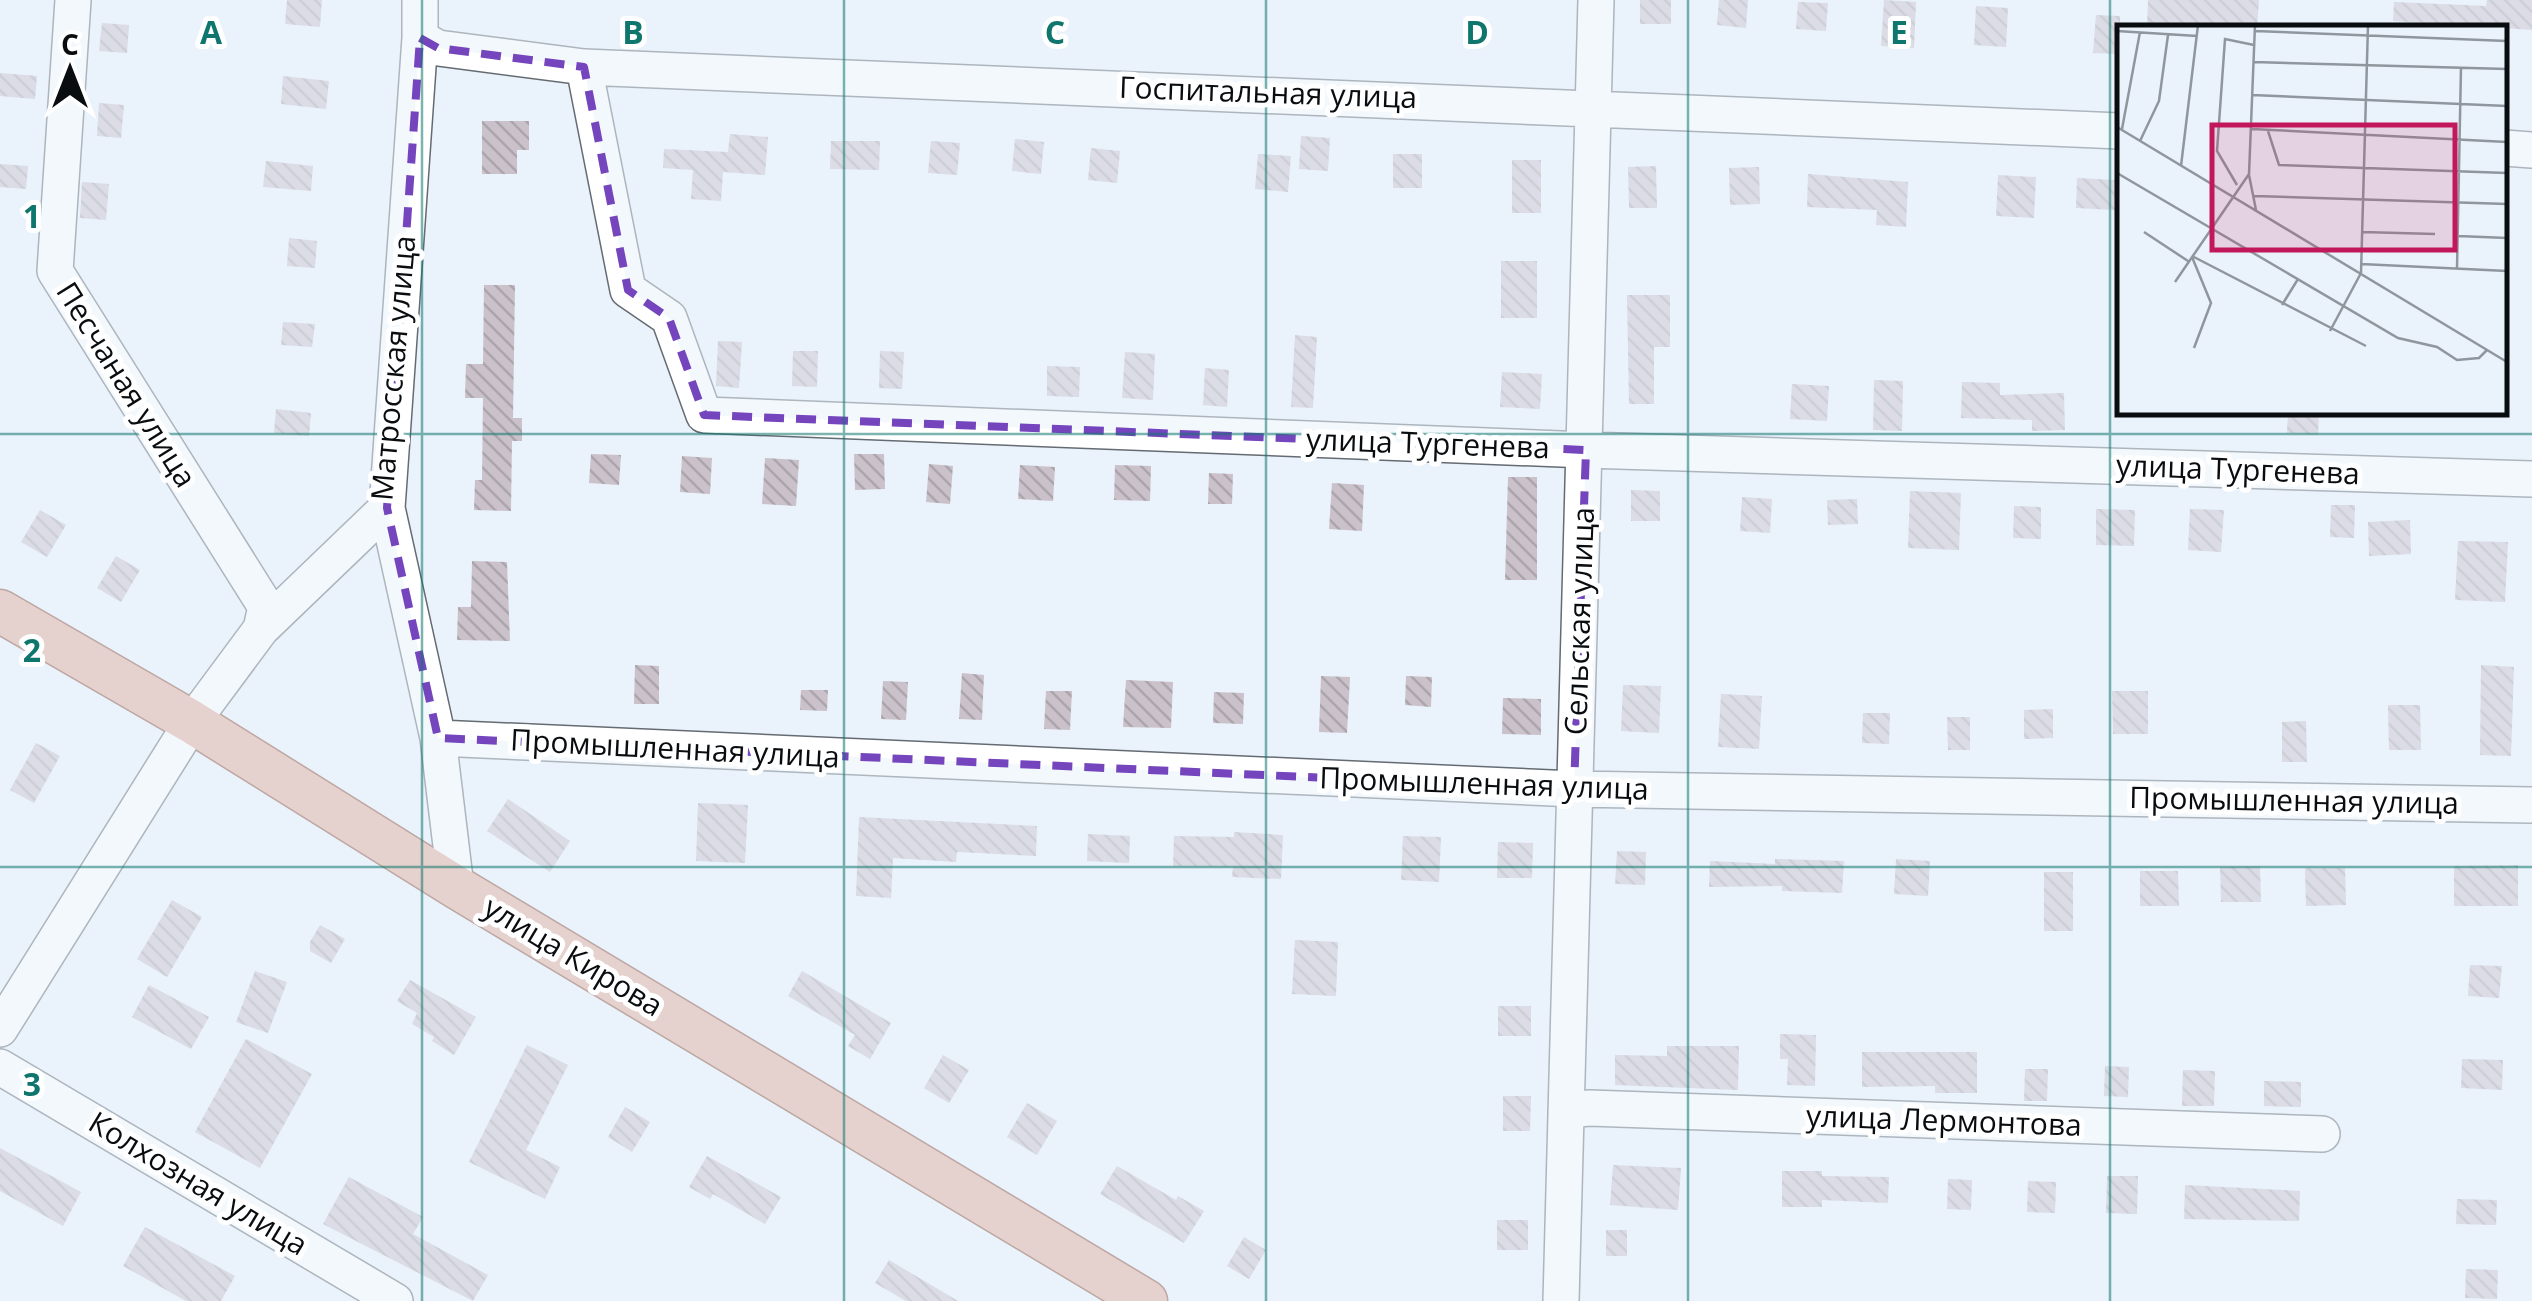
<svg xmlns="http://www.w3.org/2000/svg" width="2532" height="1301" viewBox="0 0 2532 1301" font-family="'Open Sans',sans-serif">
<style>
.building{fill:url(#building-back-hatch)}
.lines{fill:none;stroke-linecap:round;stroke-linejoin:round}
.minor-casing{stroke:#646b72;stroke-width:38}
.major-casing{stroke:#884d39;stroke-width:45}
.minor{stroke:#fff;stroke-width:35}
.major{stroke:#e0a995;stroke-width:42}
.marked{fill:none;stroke:#7445bd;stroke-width:8;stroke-dasharray:20 12;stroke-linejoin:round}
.grid{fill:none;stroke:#0f766e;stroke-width:2.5;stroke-opacity:0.55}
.labels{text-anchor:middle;stroke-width:10;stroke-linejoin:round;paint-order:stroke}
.street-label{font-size:30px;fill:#0a0d10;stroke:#fff}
.inset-road{fill:none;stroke:#90969d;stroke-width:2.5}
.view{fill:#c2185b;fill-opacity:0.15;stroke:#c2185b;stroke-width:5}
.inset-edge{fill:none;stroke:#0a0d10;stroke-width:5}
.grid-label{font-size:32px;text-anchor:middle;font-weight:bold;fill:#0f766e;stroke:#fff;stroke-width:10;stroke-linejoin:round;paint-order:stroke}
</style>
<defs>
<pattern id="building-back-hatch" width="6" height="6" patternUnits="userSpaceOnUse" patternTransform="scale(2.5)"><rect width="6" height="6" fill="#cac1ca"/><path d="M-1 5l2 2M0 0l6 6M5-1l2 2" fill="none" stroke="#aca5ac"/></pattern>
</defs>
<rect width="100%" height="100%" fill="#eaf2fb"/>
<!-- building -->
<path class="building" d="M287 0H322L320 27 285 24Z
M1640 0H1671V24H1640Z
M1719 0H1748L1746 28 1717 25Z
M1884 0 1916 2 1914 48 1881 46Z
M2148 0H2259L2257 28 2147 26Z
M2487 0H2532V30L2393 21 2394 2 2486 6Z
M1798 2 1828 3 1826 31 1796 29Z
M1976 6 2008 8 2006 47 1974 45Z
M2096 15 2120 16V54L2093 53Z
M102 23 129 25 127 53 99 51Z
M0 73 37 76 35 99 0 96Z
M283 76 329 81 326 109 281 104Z
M99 103 124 105 121 138 97 136Z
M482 121H529V150H517V174H482Z
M730 134 768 137 765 175 723 172 721 201 691 199 693 170 663 168 664 149 728 152Z
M1301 136 1330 138 1328 171 1299 169Z
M1015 139 1044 142 1041 174 1012 171Z
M831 141H880L879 170 830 169Z
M931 141 960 143 957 175 928 173Z
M1091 148 1120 151 1117 183 1088 180Z
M1258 154 1291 156 1288 192 1255 189Z
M1393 154H1422V188H1393Z
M1512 160H1541V213H1512Z
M266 161 313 166 311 191 263 187Z
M0 164 28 166 26 189 0 187Z
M1656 166 1657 208H1629L1628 167Z
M1759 167 1760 204 1730 205 1729 168Z
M1808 174 1908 182 1906 227 1876 225 1877 210 1807 207Z
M1998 175 2036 177 2034 218 1996 216Z
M2077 178 2116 180 2115 210 2076 208Z
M82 182 109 184 106 220 80 218Z
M289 238 317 241 315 268 287 266Z
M1501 261H1537V318H1501Z
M484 285H515L513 418H522V441H512L511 511 474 510 475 480H482L483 398H465L466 364H483Z
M1627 295H1670V347H1654V404H1629Z
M283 322 315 324 312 347 281 345Z
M1295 335 1317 337 1313 408 1291 407Z
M718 341 742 342 739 388 716 386Z
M793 351H818L817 387 792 386Z
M880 351 904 352 902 389 879 388Z
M1125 352 1155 354 1153 400 1122 398Z
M1047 366 1080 367 1079 397 1047 396Z
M1205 368 1229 370 1227 407 1203 405Z
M1502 372 1542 374 1540 409 1500 407Z
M1874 380 1903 381 1902 431 1873 430Z
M1962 382 2000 383V395L2064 393 2065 430 2032 431V420L1961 418Z
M1792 384 1829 386 1827 421 1790 419Z
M276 409 311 413 309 436 274 433Z
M2288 412H2319L2318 435 2287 433Z
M591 454 621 455 619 485 589 483Z
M854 454H884L885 489 855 490Z
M682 456 712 458 710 494 680 492Z
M765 458 799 460 796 506 762 504Z
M929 464 953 466 950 504 926 502Z
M1020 465 1055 467 1053 501 1018 499Z
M1115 465 1151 466 1150 501 1114 500Z
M1209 473 1233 474 1232 504H1208Z
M1508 477H1537V580H1505Z
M1332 483 1364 485 1362 531 1329 529Z
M1631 490 1660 491V521H1631Z
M1910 491 1961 493 1959 550 1908 548Z
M1742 497 1772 499 1770 533 1740 531Z
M1857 499 1858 524 1828 525 1827 500Z
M2331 505H2355L2354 538 2330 537Z
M2014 506 2041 507V539L2013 538Z
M2096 509 2135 510 2134 546 2096 545Z
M2190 509 2224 510 2221 552 2188 550Z
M40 510 66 525 47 557 21 542Z
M2410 520 2411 554 2369 556 2368 522Z
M2458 541 2508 542 2505 602 2455 600Z
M116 556 140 570 121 602 97 588Z
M472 561 507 562 510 641 457 640 458 607H471Z
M635 665 659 666V704H634Z
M2481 665 2514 667 2511 756 2480 755Z
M962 673 984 675 982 720 959 719Z
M1321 676 1350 677 1347 733 1319 732Z
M1406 676 1432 677 1431 707 1405 705Z
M1126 680 1173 682 1171 728 1123 727Z
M883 681 908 682 906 720 881 719Z
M1623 685 1661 686 1659 733 1621 731Z
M801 690H828L827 711 800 710Z
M1046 691H1072L1070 730 1044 729Z
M2112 691H2148V734H2113Z
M1214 692 1244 693 1243 724 1213 723Z
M1721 694 1762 696 1759 749 1718 747Z
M1503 698 1541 699V735L1502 734Z
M2388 705H2420L2421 750H2389Z
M2053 709V738L2024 739V710Z
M1863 713H1890L1889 744 1862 743Z
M1947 717H1970V750H1948Z
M2306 721 2307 762H2282V722Z
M36 743 60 756 34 803 10 790Z
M508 799 570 841 550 872 487 831Z
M698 803 748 805 745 863 696 861Z
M859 817 1037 826 1036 856 957 852 956 862 893 858 891 898 856 896Z
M1234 832 1283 835 1281 879 1232 877 1233 867 1173 866 1174 836 1234 837Z
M1088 834 1130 836 1129 863 1087 861Z
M1403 836 1441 837 1439 882 1401 880Z
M1498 842 1533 843 1532 878H1497Z
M1617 851 1646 852 1645 885 1615 884Z
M1775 859 1844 861 1842 893 1782 891V886L1709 887 1710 861 1775 864Z
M1896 859 1930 861 1928 896 1894 894Z
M2518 865V906H2454V866Z
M2260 866 2261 902H2221L2220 867Z
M2305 868H2345L2346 905 2306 906Z
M2140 871H2178L2179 906H2140Z
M2044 872H2073V931H2044Z
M172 900 202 917 167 977 137 959Z
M320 925 345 939 331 963 310 951V942Z
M1295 940 1338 942 1336 996 1292 994Z
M2470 965 2502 966 2499 998 2468 996Z
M255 971 287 982 268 1033 236 1022Z
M802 971 891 1023 870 1059 848 1046 855 1035 788 996Z
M410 980 476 1017 454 1055 432 1041 434 1037 412 1024 417 1013 397 1001Z
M149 985 209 1017 191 1049 132 1017Z
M1498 1006H1531V1036H1498Z
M1780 1034 1816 1035 1815 1086 1787 1085 1788 1059H1780Z
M246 1039 312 1074 260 1168 195 1132Z
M527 1045 568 1065 526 1150 560 1167 545 1199 469 1162Z
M1667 1046H1739L1738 1090 1615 1085V1055L1667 1056Z
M1862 1052H1977V1093H1935V1086L1862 1087Z
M943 1055 969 1070 949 1103 924 1088Z
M2462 1059 2503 1060 2502 1090 2461 1088Z
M2105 1066 2129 1067 2128 1097 2104 1096Z
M2025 1069H2048L2047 1101H2024Z
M2183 1070 2215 1071 2214 1106H2182Z
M2264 1081 2301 1082V1107L2264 1106Z
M1503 1096H1531L1530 1131H1503Z
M1027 1103 1057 1121 1037 1155 1007 1137Z
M625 1107 650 1122 632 1152 608 1137Z
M0 1148 81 1192 63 1226 0 1191Z
M707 1156 781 1197 765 1224 713 1194 710 1199 689 1187Z
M1613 1165 1681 1168 1678 1210 1610 1205Z
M1117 1166 1176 1200 1178 1196 1204 1211 1184 1243 1100 1194Z
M1782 1171H1822V1176L1889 1177 1888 1203 1822 1200V1207H1782Z
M2107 1176H2138L2137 1214 2106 1213Z
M349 1177 423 1217 413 1234 488 1275 473 1301 323 1224Z
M1948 1179 1972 1180 1971 1210 1947 1209Z
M2028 1181 2056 1182 2055 1213 2027 1212Z
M2185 1185 2300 1191 2299 1221 2184 1219Z
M2457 1199 2497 1200 2496 1225 2456 1224Z
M1497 1220H1528V1250H1497Z
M145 1227 235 1276 221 1301H186L123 1266Z
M1606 1230H1627V1256H1606Z
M1244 1237 1266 1250 1249 1279 1227 1266Z
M889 1260 958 1301H906L875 1283Z
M2466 1269 2498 1270 2497 1299 2465 1298Z"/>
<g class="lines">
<defs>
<path id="minor" d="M73 0 55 271 266 607 261 629
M420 38 438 48 584 67 2120 131
M584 67 628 290 669 318 704 415 1586 450 2532 479
M2504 148 2532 150
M387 508 438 738 456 887
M438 738 1574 789 2532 805
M0 1029 192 722 261 629 387 508 420 38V0
M0 1067 395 1301
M1566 1110 1590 1108 2322 1134
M1561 1301 1596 0"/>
<path id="major" d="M0 611 192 722 456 887 1146 1301"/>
</defs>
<!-- minor casing -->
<use href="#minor" class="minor-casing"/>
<!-- major casing -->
<use href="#major" class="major-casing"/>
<!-- minor -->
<use href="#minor" class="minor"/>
<!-- major -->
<use href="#major" class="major"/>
</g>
<!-- marked area -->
<path d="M0 0H2532V1301H0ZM420 38 438 48 584 67 628 290 669 318 704 415 1586 450 1574 789 438 738 387 508Z" fill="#eaf2fb" fill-opacity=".55" fill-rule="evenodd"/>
<path class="marked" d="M420 38 438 48 584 67 628 290 669 318 704 415 1586 450 1574 789 438 738 387 508Z"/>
<!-- grid -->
<path class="grid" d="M422 0V1301M844 0V1301M1266 0V1301M1688 0V1301M2110 0V1301M0 434H2532M0 867H2532"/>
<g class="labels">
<!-- street labels -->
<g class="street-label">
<text transform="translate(1268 93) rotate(2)" y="10">Госпитальная улица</text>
<text transform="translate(394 368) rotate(-85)" y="10">Матросская улица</text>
<text transform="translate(126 385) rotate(58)" y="10">Песчаная улица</text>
<text transform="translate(1428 444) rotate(2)" y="10">улица Тургенева</text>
<text transform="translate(2238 470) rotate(2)" y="10">улица Тургенева</text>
<text transform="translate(1580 621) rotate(-88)" y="10">Сельская улица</text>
<text transform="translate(675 749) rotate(3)" y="10">Промышленная улица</text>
<text transform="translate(1484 784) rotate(2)" y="10">Промышленная улица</text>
<text transform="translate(2294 801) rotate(1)" y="10">Промышленная улица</text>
<text transform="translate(573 957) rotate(31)" y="10">улица Кирова</text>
<text transform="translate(1944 1121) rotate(2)" y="10">улица Лермонтова</text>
<text transform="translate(198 1184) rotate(31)" y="10">Колхозная улица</text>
</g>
</g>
<!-- overview -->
<g transform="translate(2117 25)">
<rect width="390" height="390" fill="#eaf2fb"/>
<path class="inset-road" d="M0 6 80 11M138 6 390 16M137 37 390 44M135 70 390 81M0 102 390 337M5 104 23 7M135 104 390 117M151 106 162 140 390 148M23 116 42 76 51 10M64 141 81 0M0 148 281 313 320 322 340 335 362 333 370 325M132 150 139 185M120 160 100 126 108 14 137 20M137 171 390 179M27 207 71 236M245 207 318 209M341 211 390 213M75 231 249 321M75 232 94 278 77 323M244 239 390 246M340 244 344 42M58 257 132 149 138 0M165 280 181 254M213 306 244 248 251 0"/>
<path class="view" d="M95 100H338V225H95Z"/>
<rect width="390" height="390" class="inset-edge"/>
</g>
<g class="grid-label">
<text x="211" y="44">A</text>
<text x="633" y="44">B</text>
<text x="1055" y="44">C</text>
<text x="1477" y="44">D</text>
<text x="1899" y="44">E</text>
<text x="32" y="228">1</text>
<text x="32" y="662">2</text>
<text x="32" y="1096">3</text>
</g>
<!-- north arrow -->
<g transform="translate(70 70)" stroke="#ffffff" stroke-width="8" paint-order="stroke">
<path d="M0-8L18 38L0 25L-18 38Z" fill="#0a0d10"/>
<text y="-15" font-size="28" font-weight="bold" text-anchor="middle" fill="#0a0d10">С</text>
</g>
</svg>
